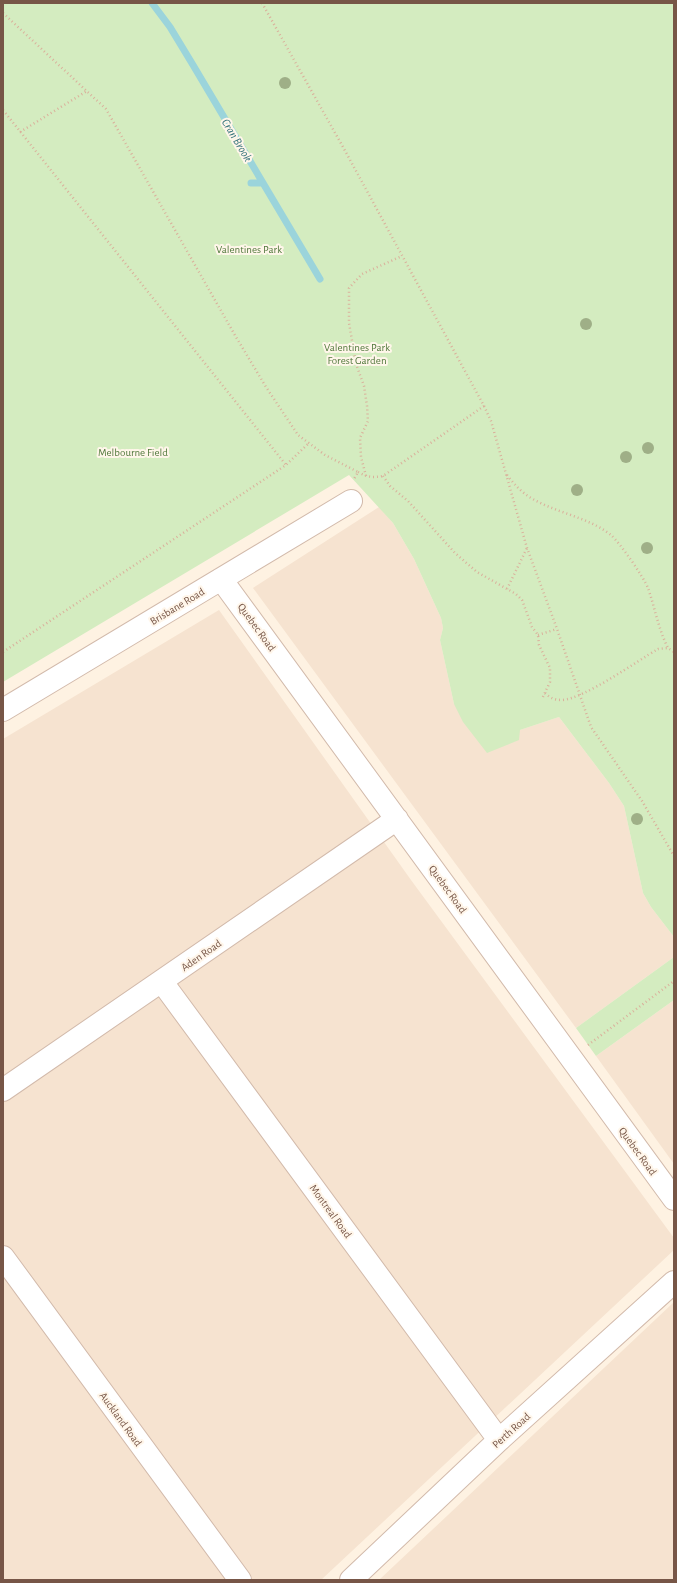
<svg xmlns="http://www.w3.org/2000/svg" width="677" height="1583" viewBox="0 0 677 1583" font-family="'Alegreya Sans',sans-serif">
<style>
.residential{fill:#f6e3d0}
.green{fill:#d4ecc0}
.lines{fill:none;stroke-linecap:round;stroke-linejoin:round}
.stream{stroke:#9bd4db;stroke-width:7}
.minor-casing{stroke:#d2baab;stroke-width:24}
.path{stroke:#dab09b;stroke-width:2.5;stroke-dasharray:1 3;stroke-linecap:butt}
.minor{stroke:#fff;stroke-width:22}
.tree{fill:#9faf87}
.labels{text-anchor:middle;stroke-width:4;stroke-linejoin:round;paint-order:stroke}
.park-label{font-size:11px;fill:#51783c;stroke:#fff6ea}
.street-label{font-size:11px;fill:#775647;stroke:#fff6ea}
.water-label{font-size:12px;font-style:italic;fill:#3a767e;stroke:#fff6ea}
</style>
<rect width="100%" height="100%" fill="#fef2e2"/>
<!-- residential -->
<path class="residential" d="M379 507 393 523 414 559 441 618 443 628 440 640 454 704 520 730 559 717 609 783 624 806 643 893 651 907 674 937V957L576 1028 253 588Z
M219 610 411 880 674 1238V1250L321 1580H3V739Z
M674 1000V1164L596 1056Z
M674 1302V1580H379Z"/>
<!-- green -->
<path class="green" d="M3 3H674V937L651 907 643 893 624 806 609 783 559 717 520 730 519 740 487 753 463 722 454 704 440 640 443 628 441 618 414 559 393 523 349 475 3 682Z
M674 957V1000L596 1056 576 1028Z"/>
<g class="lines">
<!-- stream -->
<path class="stream" d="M152 3 170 27 193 65 320 279
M251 183H263"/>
<defs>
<path id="minor" d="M221 579 674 1199
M3 710 351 501
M162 982 499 1440
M3 1090 397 819
M3 1257 240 1580
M351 1580 499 1440 674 1282"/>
</defs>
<!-- minor casing -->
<use href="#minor" class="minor-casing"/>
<!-- path -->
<path class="path" d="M262 3 343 147 484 406 383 476C373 478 367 477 358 472
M3 13 106 109 236 337 266 387 298 435 325 455 358 472 354 479
M3 110 286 465
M20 132 87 91
M484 406 491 421 527 548 557 629 591 727 642 801 674 856
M507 475C514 484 521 492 531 498 556 513 588 517 611 535 620 543 643 576 648 588 655 608 658 628 668 648
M366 476 361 457 360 438 368 421 367 406 364 386 356 364 349 323V288L362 274 402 256
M383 476 390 486 408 501 455 553 477 572 516 594 522 600 532 627 538 635 539 645 550 668V682L542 699
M507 589 527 548
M538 635 557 629
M3 652 286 465 309 443
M545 693C550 698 555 700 562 700 584 699 637 661 658 649L668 648 674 652
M588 1045 674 981"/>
<!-- minor -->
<use href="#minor" class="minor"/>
</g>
<!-- trees -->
<g class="tree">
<circle cx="285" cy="83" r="6"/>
<circle cx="586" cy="324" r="6"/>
<circle cx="648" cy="448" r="6"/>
<circle cx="626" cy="457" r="6"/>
<circle cx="577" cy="490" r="6"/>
<circle cx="647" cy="548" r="6"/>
<circle cx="637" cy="819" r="6"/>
</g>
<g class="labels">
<!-- park labels -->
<g class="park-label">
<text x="249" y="253">Valentines Park</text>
<text x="357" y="351">Valentines Park<tspan x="357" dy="13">Forest Garden</tspan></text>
<text x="133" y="456">Melbourne Field</text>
</g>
<!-- street labels -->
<g class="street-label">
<text transform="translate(177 606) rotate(-31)" y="4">Brisbane Road</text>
<text transform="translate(257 627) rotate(54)" y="4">Quebec Road</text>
<text transform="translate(448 889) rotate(54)" y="4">Quebec Road</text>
<text transform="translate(201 955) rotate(-35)" y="4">Aden Road</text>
<text transform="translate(638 1151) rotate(54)" y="4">Quebec Road</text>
<text transform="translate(331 1211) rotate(54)" y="4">Montreal Road</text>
<text transform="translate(121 1419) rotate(54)" y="4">Auckland Road</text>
<text transform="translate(511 1430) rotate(-42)" y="4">Perth Road</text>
</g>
<!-- water labels -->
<g class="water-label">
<text transform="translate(237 140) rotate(59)" y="4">Cran Brook</text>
</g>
</g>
<!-- border -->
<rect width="677" height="1583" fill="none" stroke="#775647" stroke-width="8"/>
</svg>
